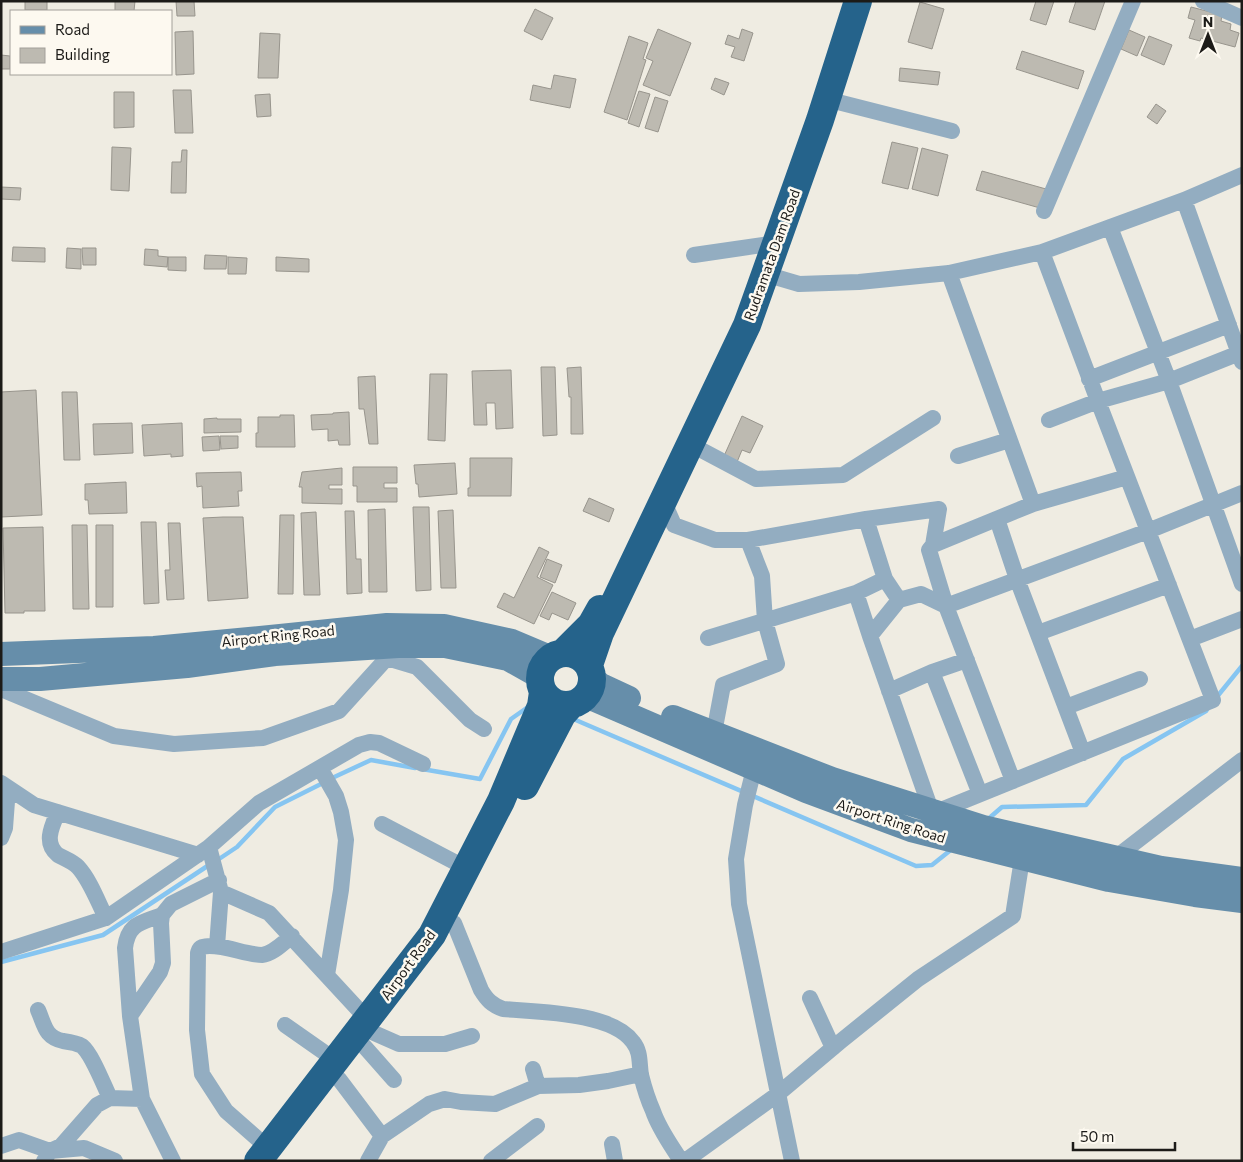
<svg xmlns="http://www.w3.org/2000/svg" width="1243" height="1162" viewBox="0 0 1243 1162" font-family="Commissioner,sans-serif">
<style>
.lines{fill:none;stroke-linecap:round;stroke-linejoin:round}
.stream{stroke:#86c5f1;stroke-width:4.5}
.building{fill:#bdbab1;stroke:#98958d}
.street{stroke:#93adc1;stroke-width:16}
.secondary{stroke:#668eaa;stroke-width:24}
.highway{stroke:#25638b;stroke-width:28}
.labels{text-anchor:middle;stroke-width:5;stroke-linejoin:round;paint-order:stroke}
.street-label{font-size:14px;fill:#1c1b18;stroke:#fdf9f0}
</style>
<rect width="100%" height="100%" fill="#efece2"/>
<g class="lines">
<!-- stream -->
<path class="stream" d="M1216 698 1242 666
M571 718 916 866 932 865 952 849
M422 769 480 779 511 719 528 707
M330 779 371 760 415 768
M987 820 1002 807 1086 805 1123 759 1206 711 1208 708
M216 861 237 847 275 807 323 783
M1 962 103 935 209 865"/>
</g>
<!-- building -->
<path class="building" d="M25 1H47V10H25Z
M115 1H135L134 11H115Z
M176 1H194L195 16H177Z
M1036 1H1054L1046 25 1030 20Z
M1076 1H1105L1095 30 1069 22Z
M920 2 944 9 932 49 908 42Z
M1191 7 1222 15 1221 21 1231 24 1230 30 1239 33 1235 47 1201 38 1200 41 1189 38 1195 20 1188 18Z
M535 9 553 18 542 40 524 31Z
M658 29 691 43 670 96 643 85 653 61 646 58Z
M742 29 753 33 744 61 731 57 735 47 725 44 728 35 739 39Z
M1129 30 1145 37 1137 56 1121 49Z
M193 31 194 74 176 75 175 32Z
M260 33 280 34 278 78H258Z
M629 36 648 43 643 59 646 60 627 120 604 112Z
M1149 36 1172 45 1164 65 1141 55Z
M1022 51 1084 71 1078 89 1016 69Z
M1 55 10 56V69H1Z
M900 68 940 72 938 85 899 81Z
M554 75 576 79 570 108 530 100 533 85 551 89Z
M715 78 729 83 724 95 711 89Z
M173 90H191L193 133H175Z
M639 91 650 94 639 127 628 123Z
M114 92H134V127L114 128Z
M270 94 271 116 257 117 255 95Z
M655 97 668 101 658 132 645 128Z
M1156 104 1166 111 1157 124 1147 117Z
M892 142 918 148 908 189 882 183Z
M112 147 131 148 129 191 111 190Z
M922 148 948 155 938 196 912 189Z
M182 150H187L186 193H171L172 162H181Z
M982 171 1046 189 1040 208 976 190Z
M1 187 21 188 20 200 1 199Z
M13 247 45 248V262L12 261Z
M67 248 81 249V269L66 268Z
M82 248H96V265H83Z
M145 249 158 250V256L168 257 167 267 144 265Z
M205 255 227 256 226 269H204Z
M168 257H186V271L168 270Z
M228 257 247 258 246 274H228Z
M276 257 309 259V272L276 271Z
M541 367H555L557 435 543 436Z
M581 367 583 434H571V397H569L567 368Z
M511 370 513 428 496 429 495 403H486L487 425H474L472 371Z
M430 374H447L445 441 428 440Z
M375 376 378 444H369L364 409H359L358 377Z
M36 390 42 515 1 517V392Z
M62 392H77L80 460H64Z
M349 412 350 445H339L338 440 328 441V429L312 430 311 415 333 414V413Z
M280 415H294L295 447H256V433H258V417H280Z
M742 416 763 426 750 453 742 450 737 462 724 456Z
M217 418V419H241V432L204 433V419Z
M132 423 133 453 94 455 93 424Z
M182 423 183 456 171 457V454L144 456 142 425Z
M219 436 220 450 203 451 202 437Z
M220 436H238V448L221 449Z
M470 458H512L511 496H468V488H470Z
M455 463 457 494 419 497 418 484H416L414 465Z
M353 467H397V483H384V488H397V502H357V486H353Z
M342 468V485H329V489H342V504L302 503V487H299L302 472Z
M241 472 242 491H238L239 506 203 508 202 486 197 487 196 473Z
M126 482 127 513 89 514 88 500H85V484Z
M589 498 614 509 609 522 583 511Z
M413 507H429L431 590 416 591Z
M385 509 387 592H369L368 510Z
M453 510 456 588H441L438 511Z
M345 511H354L356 559H361L362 593 347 594Z
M316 512 320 595H304L301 513Z
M280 515H294L293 594H278Z
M223 517H243L248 598 208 601 203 518Z
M141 522H156L159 603 144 604Z
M168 523H180L184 599 167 600 165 570H170Z
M72 525H87L89 609H73Z
M96 525H113V607H96Z
M43 527 45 611H24V613H5L3 528Z
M539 547 549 552 537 577 553 585 534 624 497 607 504 593 514 598Z
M547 559 562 565 555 583 540 577Z
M552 592 576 603 568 620 552 613 549 620 540 616Z"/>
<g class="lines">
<!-- street -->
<path class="street" d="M1203 1 1242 18
M826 99 952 131
M1184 200 1242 362
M1044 211 1133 1
M1110 227 1169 381 1242 584
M694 255 776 243
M949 273 1033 504
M765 274 799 284 859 282 949 273 1042 252 1184 200 1242 175
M1089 379 1229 325
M1049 420 1098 401 1169 381 1242 352
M690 444 756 479 843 475 933 418
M958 456 1009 440
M663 500 674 525 715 540H748L866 519 939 509 933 545 929 550 946 606 1013 781
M866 519 885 579 899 600
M997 519 1017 579 1083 753
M933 545 1033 504 1127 477
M856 593 870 636 931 810
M1038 633 1169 585
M870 636 899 600 921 594 946 606 1148 531 1242 493
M708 638 856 593 885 579
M1190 639 1242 619
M932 672 980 794
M1 689 114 736 174 744 263 738 339 711 387 658 417 667 470 720 484 729
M889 691 932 672 967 660
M1066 707 1140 679
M714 733 723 685 777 664 765 621 762 576 748 540
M320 768 336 796 341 812 346 840 341 890 327 975
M754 769 745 805 736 859 739 904 792 1161
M1 783 34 805 198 855
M58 812C52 826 43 843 58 855 65 859 72 861 78 867 90 880 98 902 106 918
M936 812 1213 700 1098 401 1042 252
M382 824 466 868
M1 838 5 828 8 788
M209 847 221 892 269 913 367 1019
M1115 858 1242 760
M162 915C141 923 128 923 125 948L130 1016 142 1099 173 1161
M454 923 481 990C487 1000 492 1005 503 1009 537 1012 612 1012 633 1042 641 1052 639 1063 641 1075 644 1087 648 1100 653 1111 659 1129 671 1145 681 1161
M217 946 221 892
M1 952 106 918 209 847 259 803 359 745 370 742 379 743 423 764
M810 998 833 1048
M38 1010C45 1026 45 1037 63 1041 70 1042 77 1043 82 1046 92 1054 104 1086 110 1098
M130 1016 160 972 163 963 161 923 162 915 171 904 219 880
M285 1025 335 1060
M374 1033 399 1044H445L472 1036
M364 1046 394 1080
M533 1069 538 1086 579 1085 608 1081 641 1074
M339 1079 382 1136
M612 1144 615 1161
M1 1146 19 1140 50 1151 84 1148 115 1161
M268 1148 226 1111 202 1074 197 1030 198 953C199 950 199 948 202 947 217 942 246 955 262 955 273 954 283 943 292 936
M44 1161 50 1151 61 1146 97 1105 110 1098 142 1099
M368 1161 382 1136 429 1104 445 1099 461 1102 495 1104 538 1086
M491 1161 537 1126
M685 1161 778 1094 841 1041 918 979 1013 916 1022 859"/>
<!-- secondary -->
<path class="secondary" d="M1 654 154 648 280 636 387 625 444 626 512 641 550 657
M593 678 601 685 629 698
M1 679H40L187 666 275 654 398 646H445L508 659 540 677
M585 697 595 700 806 791 911 830 1109 880 1195 895 1242 901
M673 717 832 779 983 827 1161 868 1242 879"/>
<!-- highway -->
<path class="highway" d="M564 652 591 625 600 609
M540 679a26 26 0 1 1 52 0a26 26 0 1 1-52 0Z
M589 665 600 633 747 325 820 120 858 1
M525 786 562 715 571 705
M258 1161 432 935 501 801 541 706 543 692"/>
</g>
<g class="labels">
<!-- street labels -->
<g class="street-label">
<text transform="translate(772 255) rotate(-70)" y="5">Rudramata Dam Road</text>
<text transform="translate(278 636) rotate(-6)" y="5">Airport Ring Road</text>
<text transform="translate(891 821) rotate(18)" y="5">Airport Ring Road</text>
<text transform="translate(408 965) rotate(-54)" y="5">Airport Road</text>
</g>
</g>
<!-- border -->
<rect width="1243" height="1162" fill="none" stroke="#1c1b18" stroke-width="5"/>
<!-- legend -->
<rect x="10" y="10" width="162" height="65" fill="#fdf9f0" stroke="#a3a09a"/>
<rect x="20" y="26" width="25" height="8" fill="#668eaa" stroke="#a3a09a"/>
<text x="55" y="35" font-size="15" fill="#1c1b18">Road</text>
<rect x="20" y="48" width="25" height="15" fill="#bdbab1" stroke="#a3a09a"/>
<text x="55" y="60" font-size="15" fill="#1c1b18">Building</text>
<!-- north arrow -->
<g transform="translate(1208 35)" stroke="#fdf9f0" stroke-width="4" paint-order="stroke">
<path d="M0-4L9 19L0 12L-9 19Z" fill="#1c1b18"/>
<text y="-8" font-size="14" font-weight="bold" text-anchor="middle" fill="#1c1b18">N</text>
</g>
<!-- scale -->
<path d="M1073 1142v8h102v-8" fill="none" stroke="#1c1b18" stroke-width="2.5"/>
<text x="1080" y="1142" font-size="15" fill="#1c1b18" stroke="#fdf9f0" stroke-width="4" paint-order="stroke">50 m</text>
</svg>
